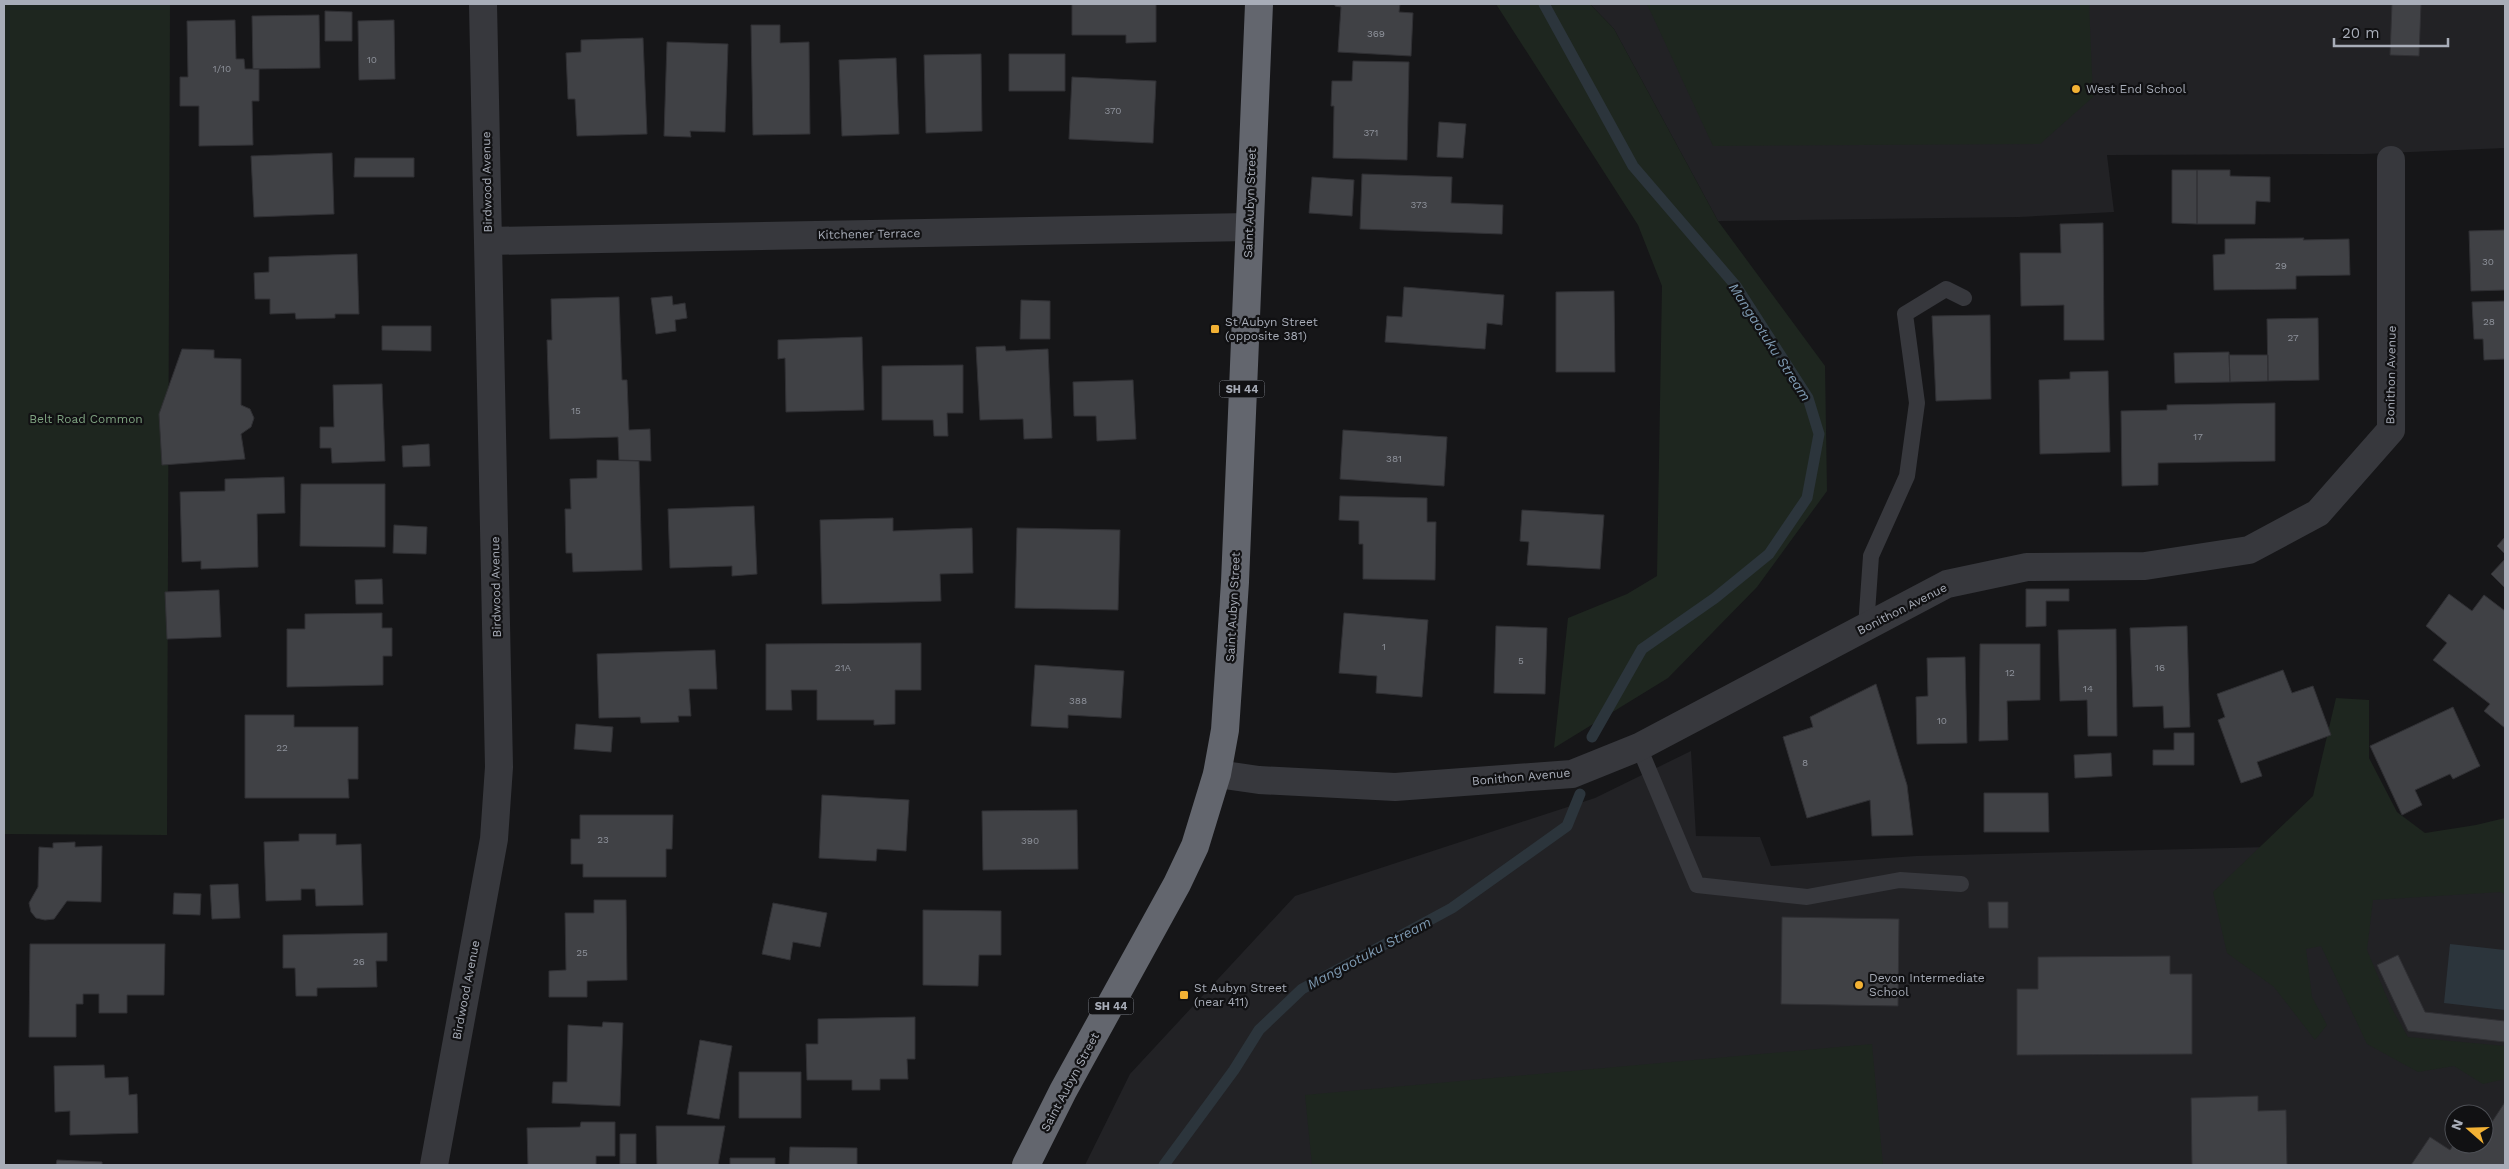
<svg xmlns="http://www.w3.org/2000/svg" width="2509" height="1169" viewBox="0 0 2509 1169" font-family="'Work Sans',sans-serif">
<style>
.built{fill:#222225;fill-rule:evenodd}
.green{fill:#1e261f}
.water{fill:#2c353c}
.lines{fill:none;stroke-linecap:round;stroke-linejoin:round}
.stream{stroke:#2c353c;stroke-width:11}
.building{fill:#404145;stroke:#303034}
.lane{stroke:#37383d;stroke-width:16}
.street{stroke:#37383d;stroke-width:28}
.highway{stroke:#63666e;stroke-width:28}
.poi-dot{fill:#f2b134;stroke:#111113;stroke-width:2}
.labels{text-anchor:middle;stroke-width:4.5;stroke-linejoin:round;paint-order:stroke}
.number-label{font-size:10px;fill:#8e929b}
.shield{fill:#111113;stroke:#7b7e86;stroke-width:1}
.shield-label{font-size:11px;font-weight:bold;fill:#a8adb8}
.poi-label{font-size:12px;fill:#a8adb8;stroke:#111113;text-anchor:start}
.street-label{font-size:12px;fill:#a8adb8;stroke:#111113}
.park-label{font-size:12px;fill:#7fa381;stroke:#111113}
.water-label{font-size:14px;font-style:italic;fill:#7f9bb3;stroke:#111113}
</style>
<rect width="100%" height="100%" fill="#161618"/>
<!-- built -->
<path class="built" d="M1590 4H2505V148L2364 154 2107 155 2114 212 2019 217 1718 221 1614 29Z
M1691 751 1696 836 1760 837 1771 866 1916 856 2505 841V1165H1085L1130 1074 1295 896 1595 798ZM2454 1114H2484V1144H2454Z"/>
<!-- green -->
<path class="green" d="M4 4H170L167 835 4 834Z
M1496 4H1590L1614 29 1718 221 1825 366 1827 491 1757 587 1668 678 1554 748 1568 618 1627 594 1657 576 1662 286 1638 225Z
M1647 4H2089L2093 97 2040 144 1713 146Z
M2336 698 2369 700V758L2397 812 2425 833 2476 825 2505 818V895L2501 892 2373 900 2367 950 2391 1007 2408 1037 2505 1046V1079L2483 1084 2454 1066 2418 1072 2367 1044 2321 946 2306 949 2312 997 2327 1025 2315 1040 2274 987 2227 953 2213 892 2313 796Z
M1872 1044 1883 1165H1312L1305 1095Z"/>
<!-- water -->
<path class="water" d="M2450 944 2505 950V1010L2444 1003Z"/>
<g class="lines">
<!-- stream -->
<path class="stream" d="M1544 4 1633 166 1736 286 1808 398 1819 434 1807 498 1769 554 1715 598 1642 649 1592 737
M1164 1165 1234 1070 1259 1030 1302 989 1452 908 1567 826 1580 794"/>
</g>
<!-- building -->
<path class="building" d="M1072 4H1156V42L1126 43V35H1072Z
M1335 4H1400L1399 12 1413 13 1411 56 1338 52 1341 7 1335 6Z
M2392 4H2421L2419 56 2390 55Z
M325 11 352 12V41H325Z
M319 15 320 68 253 69 252 16Z
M235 20 236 59H244L245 69H259V101H252L253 145 199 146V106H180V77H188L187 21Z
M394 20 395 79 359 80 358 21Z
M751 25H780V43L809 42 810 134 753 135Z
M643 38 647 134 577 136 575 99H568L566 53 581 52V40Z
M667 42 728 44 725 132 690 131 691 137 664 136Z
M981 54 982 131 926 133 924 55Z
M1009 54H1065V91H1009Z
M896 58 899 134 842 136 839 60Z
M1353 61 1409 62 1407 160 1333 158 1334 106H1331L1332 81H1352Z
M1072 77 1156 81 1153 143 1069 139Z
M1439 122 1466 124 1463 158 1437 157Z
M332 153 334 214 254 217 251 156Z
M355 158H414V177H354Z
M2172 170H2197V224L2172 223Z
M2197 170H2230V176L2270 177V202L2256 201 2255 224H2197Z
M1362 174 1452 177 1451 203 1503 205 1502 234 1360 229Z
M1312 177 1354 180 1352 216 1309 213Z
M2103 223 2104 340H2064V305L2021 306 2020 253H2061L2060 224Z
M2505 230V290L2471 291 2469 231Z
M2304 238 2303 240 2349 239 2350 275 2296 276V289L2214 290 2213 255 2225 254V239Z
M357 254 359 314H335V318L296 319 295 313 270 314V299H255L254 273 269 272V257Z
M1404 287 1504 295 1502 325 1487 323 1485 349 1385 342 1387 316 1402 317Z
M1614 291 1615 372H1556V292Z
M672 296 673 305 685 303 687 318 675 320 676 331 656 334 651 298Z
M619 297 622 380H627L629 430 650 429 651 461 619 460 618 437 550 439 547 340H552L551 299Z
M1021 300 1050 301V339H1020Z
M2505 301V359L2484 360 2483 339H2474L2472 302Z
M1990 315 1991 399 1936 401 1932 316Z
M2318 318 2319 380 2268 381 2267 319Z
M382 326H431V351L382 350Z
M862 337 864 410 786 412 785 358 778 359V340Z
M1005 346 1006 351 1048 349 1052 438 1024 439 1023 419 980 420 976 347Z
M182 349 214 350V358L241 359V405L250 409 254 418 251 427 241 434 245 459 162 465 159 414Z
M2229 352 2230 382 2175 383 2174 353Z
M2229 355H2268V381L2230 382Z
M963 365V413H947L948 436H934L933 420H882V366Z
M2108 371 2110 452 2040 454 2039 380 2070 379V372Z
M1133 380 1136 439 1097 441 1096 416H1074L1073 382Z
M382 384 385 461 332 463 331 448H320V427H334L333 385Z
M2275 403V461L2158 463V485L2122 486 2121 411 2167 410V405Z
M1343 430 1447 437 1444 486 1340 479Z
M429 444 430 466 403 467 402 446Z
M597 460 639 461 642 570 573 572 572 553H566L565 509H571L570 479 597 478Z
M284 477 285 513 257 514 258 567 201 569V561L182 562 180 492 225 491V479Z
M301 484H385V547L300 546Z
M1340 496 1427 498V522H1436L1435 580 1363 579V544H1359V521L1339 520Z
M754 506 757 574 732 576V566L670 568 668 509Z
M1522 510 1604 515 1600 569 1527 565 1529 542 1520 541Z
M893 518V531L972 528 973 573 940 574 941 601 822 604 820 520Z
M394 525 427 527 426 554 393 553Z
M1017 528 1120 530 1118 610 1015 608Z
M2505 537V554L2497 546Z
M2505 559V588L2491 574Z
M382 579 383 604H356L355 580Z
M2026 589H2069V601H2046V626L2026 627Z
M219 590 221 637 167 639 165 592Z
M2449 594 2472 611 2484 595 2505 611V728L2484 711 2490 704 2433 660 2447 643 2426 626Z
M382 613V628H392V656H383V685L287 687V629H305V614Z
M1344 613 1428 620 1422 697 1376 693 1377 676 1339 673Z
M1496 626 1547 628 1545 694 1494 693Z
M2187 626 2190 727 2164 728 2163 706 2133 707 2130 628Z
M2116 629 2117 736H2088L2087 700 2060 701 2058 630Z
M921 643V690H895V724L874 725V720H817V690H791L792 710H766V644Z
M1980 644H2040V700L2007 701 2008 740 1979 741Z
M715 650 717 689H689L691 716H678L679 722 641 723 640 717 599 718 597 654Z
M1965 657 1967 743 1917 744 1916 697 1928 696 1927 658Z
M1035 665 1124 671 1121 718 1068 715V728L1031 726Z
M2283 670 2292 693 2313 686 2331 735 2257 762 2262 776 2241 783 2218 720 2225 717 2217 694Z
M1876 684 1907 785 1913 835 1872 836 1870 800 1807 818 1783 737 1813 727 1810 717Z
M2453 707 2480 766 2453 779 2450 774 2415 790 2422 805 2402 815 2370 746Z
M245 715H294V727H358V779H348L349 798H245Z
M576 724 613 727 611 752 574 749Z
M2174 733H2194V765H2153V750H2174Z
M2111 753 2112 776 2075 778 2074 755Z
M1984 793H2048L2049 832H1984Z
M822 795 909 800 906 851 877 849 876 861 819 858Z
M1077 810 1078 869 983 870 982 811Z
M580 815H673L672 849H666V877H583V864H571V839H580Z
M299 834H336V845L361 844 363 905 316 906 315 889H301V900L266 901 264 842 299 841Z
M75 842V847L102 846 101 902 67 901 54 919 45 920 36 918 31 912 29 903 38 887 39 847 53 848V843Z
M238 884 240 918 212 919 210 885Z
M174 893 201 894 200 915 173 914Z
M594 900H626L627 980 587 981V997H549V971L566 970 565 913H594Z
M1988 902H2008V928H1989Z
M773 903 827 913 820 947 793 942 790 960 762 954Z
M923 910 1001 911V955H979L978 986 923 985Z
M1782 917 1899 919 1898 1006 1781 1004Z
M387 933V961H376L377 987 317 988V996H296L295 968H283V935Z
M30 944H165L164 995H127V1013H99V994H83V1004H76V1037H29Z
M2398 955 2425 1012 2505 1021V1042L2408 1031 2377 965Z
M2170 956V974H2192V1054L2017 1055V989H2038V957Z
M915 1017V1059H907L908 1079H880V1090H852V1080H807L806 1044H818V1019Z
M603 1022 623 1023 620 1106 552 1103 553 1082H567L568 1025 602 1027Z
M700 1040 732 1046 719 1119 687 1114Z
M104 1065 105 1078 128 1077 129 1095 137 1094 138 1133 70 1135V1111L55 1112 54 1066Z
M739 1072H801V1118H739Z
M2258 1096V1111L2286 1110 2287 1165H2192L2191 1098Z
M2505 1102V1165H2411L2430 1137 2450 1150 2454 1144H2484V1121L2490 1125Z
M581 1122H615V1156H596V1165H528L527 1128 580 1127Z
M656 1126H725L718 1165H657Z
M620 1134H636V1164H620Z
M790 1147 857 1148V1165H789Z
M730 1158H775V1165H730Z
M57 1160 102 1162V1165H56Z"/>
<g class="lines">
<!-- lane -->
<path class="lane" d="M1866 627 1871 556 1907 476 1917 403 1905 314 1946 289 1964 298
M1639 747 1697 885 1807 897 1900 880 1961 884"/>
<!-- street -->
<path class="street" d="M489 241 1249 227
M1217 774 1259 780 1395 787 1572 774 1639 747 1947 584 2027 567 2145 566 2249 550 2318 513 2391 430V160
M434 1165 494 839 499 767 483 4"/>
<!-- highway -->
<path class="highway" d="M1026 1165 1063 1091 1177 884 1195 846 1217 774 1225 730 1235 582 1259 4"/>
</g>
<!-- markers -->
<g class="poi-dot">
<circle cx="2076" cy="89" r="5"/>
<rect x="1210" y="324" width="10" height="10" rx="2.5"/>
<circle cx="1859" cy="985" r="5"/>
<rect x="1179" y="990" width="10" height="10" rx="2.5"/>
</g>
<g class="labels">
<!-- number labels -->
<g class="number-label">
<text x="1376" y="37">369</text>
<text x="372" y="63">10</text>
<text x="222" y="72">1/10</text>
<text x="1113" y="114">370</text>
<text x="1371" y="136">371</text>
<text x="1419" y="208">373</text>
<text x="2488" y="265">30</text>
<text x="2281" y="269">29</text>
<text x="2489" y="325">28</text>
<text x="2293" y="341">27</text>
<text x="576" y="414">15</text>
<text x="2198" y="440">17</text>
<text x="1394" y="462">381</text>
<text x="1384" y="650">1</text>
<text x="1521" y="664">5</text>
<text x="843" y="671">21A</text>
<text x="2160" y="671">16</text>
<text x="2010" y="676">12</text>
<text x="2088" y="692">14</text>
<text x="1078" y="704">388</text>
<text x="1942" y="724">10</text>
<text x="282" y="751">22</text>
<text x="1805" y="766">8</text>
<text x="603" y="843">23</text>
<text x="1030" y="844">390</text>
<text x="582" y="956">25</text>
<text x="359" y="965">26</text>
</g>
<!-- shield labels -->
<g class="shield">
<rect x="1219.5" y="380.5" width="45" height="17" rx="4"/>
<rect x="1088.5" y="997.5" width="45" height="17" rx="4"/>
</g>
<g class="shield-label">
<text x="1242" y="393">SH 44</text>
<text x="1111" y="1010">SH 44</text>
</g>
<!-- poi labels -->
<g class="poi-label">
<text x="2086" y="93">West End School</text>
<text x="1225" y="326">St Aubyn Street<tspan x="1225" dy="14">(opposite 381)</tspan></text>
<text x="1869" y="982">Devon Intermediate<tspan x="1869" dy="14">School</tspan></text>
<text x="1194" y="992">St Aubyn Street<tspan x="1194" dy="14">(near 411)</tspan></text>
</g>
<!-- street labels -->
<g class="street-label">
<text transform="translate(487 182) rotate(-91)" y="4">Birdwood Avenue</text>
<text transform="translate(1250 203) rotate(-88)" y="4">Saint Aubyn Street</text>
<text transform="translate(869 234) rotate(-1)" y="4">Kitchener Terrace</text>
<text transform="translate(2391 375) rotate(-89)" y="4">Bonithon Avenue</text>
<text transform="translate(496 587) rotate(-91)" y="4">Birdwood Avenue</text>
<text transform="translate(1233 607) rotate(-87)" y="4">Saint Aubyn Street</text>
<text transform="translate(1902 609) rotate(-27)" y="4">Bonithon Avenue</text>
<text transform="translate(1521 777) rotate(-5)" y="4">Bonithon Avenue</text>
<text transform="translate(466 990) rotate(-79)" y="4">Birdwood Avenue</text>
<text transform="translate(1070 1082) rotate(-62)" y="4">Saint Aubyn Street</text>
</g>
<!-- park labels -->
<g class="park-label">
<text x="86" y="423">Belt Road Common</text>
</g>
<!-- water labels -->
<g class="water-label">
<text transform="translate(1770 342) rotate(57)" y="5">Mangaotuku Stream</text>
<text transform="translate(1369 953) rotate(-28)" y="5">Mangaotuku Stream</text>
</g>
</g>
<!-- border -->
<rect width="2509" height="1169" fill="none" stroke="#a8adb8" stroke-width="10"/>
<!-- north arrow -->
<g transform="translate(2469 1129) rotate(290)"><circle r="24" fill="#111113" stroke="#4d4f55"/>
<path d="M0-4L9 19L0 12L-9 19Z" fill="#f2b134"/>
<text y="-8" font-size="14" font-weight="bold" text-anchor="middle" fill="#a8adb8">N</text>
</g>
<!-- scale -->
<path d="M2334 38v8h114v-8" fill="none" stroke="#a8adb8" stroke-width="2.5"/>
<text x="2342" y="38" font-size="15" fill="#a8adb8" stroke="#111113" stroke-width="4" paint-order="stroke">20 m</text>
</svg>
